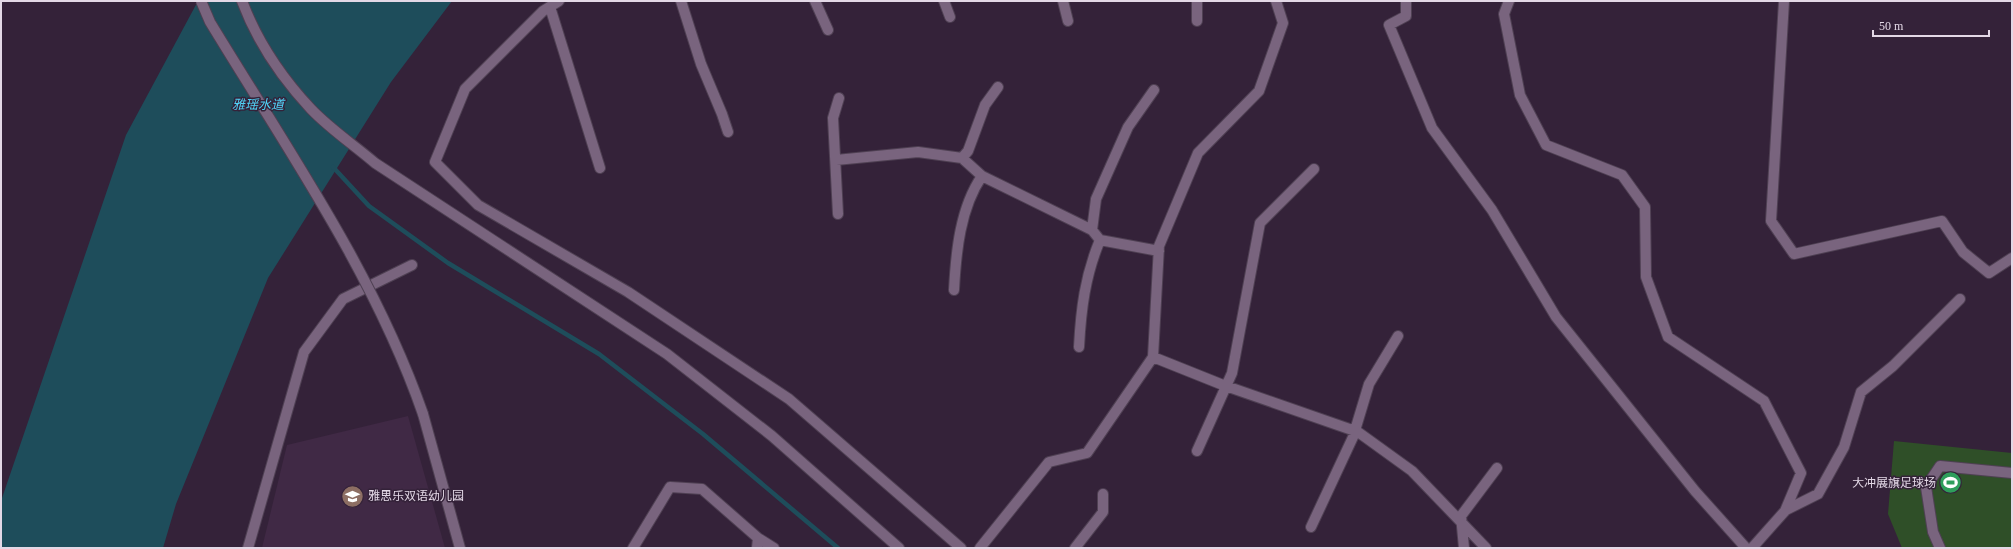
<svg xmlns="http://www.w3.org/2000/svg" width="2013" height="549" viewBox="0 0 2013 549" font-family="'Times New Roman','Noto Sans SC',serif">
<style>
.built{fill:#402945}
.green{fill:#2f4f28}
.water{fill:#1e4d5b}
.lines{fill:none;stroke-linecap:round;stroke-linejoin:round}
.stream{stroke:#1e4d5b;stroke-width:4.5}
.minor-casing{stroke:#4f4053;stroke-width:12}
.tertiary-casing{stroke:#4f4053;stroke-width:12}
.minor{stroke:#79647e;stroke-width:10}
.tertiary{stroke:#79647e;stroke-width:10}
.tertiary-bridge-casing{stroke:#4f4053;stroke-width:12;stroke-linecap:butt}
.tertiary-bridge{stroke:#79647e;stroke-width:10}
.labels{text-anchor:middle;stroke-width:3;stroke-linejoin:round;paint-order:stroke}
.poi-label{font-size:12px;fill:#e3d8e6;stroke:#342239;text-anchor:end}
.water-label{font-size:13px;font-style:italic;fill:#51d3f8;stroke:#342239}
</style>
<rect width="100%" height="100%" fill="#342239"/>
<!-- built -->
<path class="built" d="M408 416 445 548H262L287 445Z"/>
<!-- green -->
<path class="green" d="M1894 441 2012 453V548H1902L1888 514Z"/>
<!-- water -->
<path class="water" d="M198 1H452L391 82 268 278 176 504 163 548H1V501L126 135Z"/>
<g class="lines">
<!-- stream -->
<path class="stream" d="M333 167 369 206 448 263 599 354 703 434 838 548"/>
<defs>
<path id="minor" d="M559 1 543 11 465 89 435 162 478 205 628 292 789 399 961 548
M681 1 701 64 722 114 728 132
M815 1 828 30
M944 1 950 17
M1063 1 1068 21
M1197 1V21
M1406 1V16L1389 25 1432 128 1492 210 1556 317 1695 491 1746 548
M1509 1 1504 14 1520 95 1546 145 1622 175 1645 207 1646 277 1668 337 1764 401 1801 473 1785 511 1752 548
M1784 1 1771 221 1794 254 1942 221 1963 252 1989 273 2012 258
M550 7 600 168
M962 158 968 151 985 105 998 87
M836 160 918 152 962 158 982 176 1092 230 1100 240 1159 251
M838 214 833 118 839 98
M1092 230 1096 199 1128 127 1154 90
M954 290C956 252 960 208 982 176
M1079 347C1081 309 1085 276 1100 240
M1153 357 1223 385 1358 432 1412 471 1486 548
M1197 451 1232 373 1260 223 1314 169
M1786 510 1818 494 1844 447 1861 392 1893 366 1960 299
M1311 527 1353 437 1369 384 1398 336
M758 538 774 548
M248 548 304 352 343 299 412 265
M633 548 670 487 702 489 758 538 757 548
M980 548 1049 462 1087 453 1153 357 1159 246 1198 153 1259 91 1283 23 1276 1
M1075 548 1103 512V494
M1464 548 1461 516 1497 468
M1940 548 1933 532 1926 487 1940 466 2012 473"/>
<path id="tertiary" d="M242 1C257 41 282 78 311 109 330 129 354 145 375 163L667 354 772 436 899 548
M423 414 460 548"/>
</defs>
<!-- minor casing -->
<use href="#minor" class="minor-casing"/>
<!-- tertiary casing -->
<use href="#tertiary" class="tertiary-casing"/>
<!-- minor -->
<use href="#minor" class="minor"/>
<!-- tertiary -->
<use href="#tertiary" class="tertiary"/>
<defs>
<path id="tertiary-bridge" d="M201 1 210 22C287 149 374 273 423 414"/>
</defs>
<!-- tertiary-bridge casing -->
<use href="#tertiary-bridge" class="tertiary-bridge-casing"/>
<!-- tertiary-bridge -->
<use href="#tertiary-bridge" class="tertiary-bridge"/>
</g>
<!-- icons -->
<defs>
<symbol id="stadium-disc" viewBox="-11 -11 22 22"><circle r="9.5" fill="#2e9e5b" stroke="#342239"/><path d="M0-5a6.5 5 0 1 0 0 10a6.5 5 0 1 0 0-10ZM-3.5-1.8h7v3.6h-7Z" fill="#fff"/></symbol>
<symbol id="school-disc" viewBox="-11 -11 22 22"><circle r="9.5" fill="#8d6e63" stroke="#342239"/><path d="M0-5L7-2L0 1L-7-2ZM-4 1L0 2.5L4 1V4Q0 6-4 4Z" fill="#fff"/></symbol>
</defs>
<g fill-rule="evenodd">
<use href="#stadium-disc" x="1938" y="470" width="25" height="25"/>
<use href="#school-disc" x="340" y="484" width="25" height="25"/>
</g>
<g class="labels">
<!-- poi labels -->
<g class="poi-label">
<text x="1936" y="487">大冲展旗足球场</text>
<text x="368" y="500" text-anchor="start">雅思乐双语幼儿园</text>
</g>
<!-- water labels -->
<g class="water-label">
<text x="258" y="109">雅瑶水道</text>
</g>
</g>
<!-- border -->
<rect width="2013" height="549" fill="none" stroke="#e3d8e6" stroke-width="4"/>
<!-- scale -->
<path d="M1873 30v6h116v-6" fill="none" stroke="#e3d8e6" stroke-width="2"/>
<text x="1879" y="30" font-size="12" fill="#e3d8e6" stroke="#342239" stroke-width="3" paint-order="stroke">50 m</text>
</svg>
